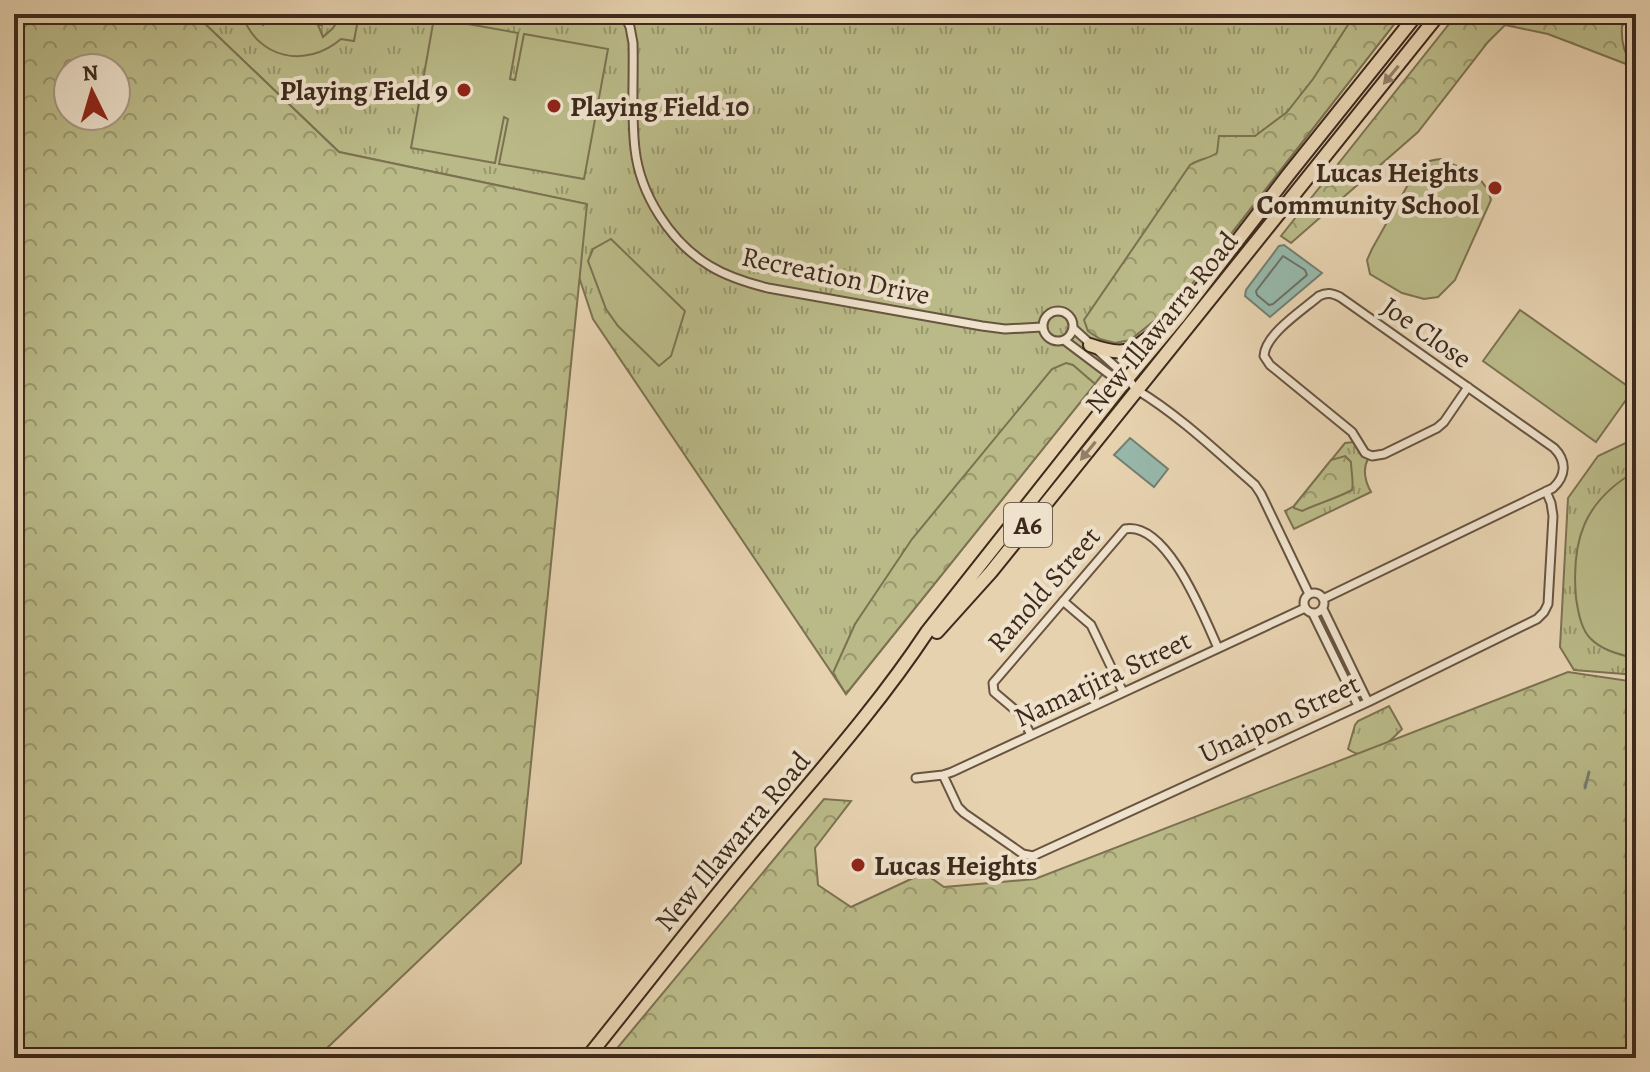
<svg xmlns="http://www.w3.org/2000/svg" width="1650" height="1072" viewBox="0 0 1650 1072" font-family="Alegreya,serif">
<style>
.grass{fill:url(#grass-tufts);stroke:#7c7252;stroke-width:2}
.forest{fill:url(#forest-crowns);stroke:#7c7252;stroke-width:2;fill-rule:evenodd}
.pitch{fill:#baba88;stroke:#7c7252;stroke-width:2}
.water{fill:#97b8ab;stroke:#737f72;stroke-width:2}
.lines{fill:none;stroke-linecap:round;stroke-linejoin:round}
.shore{stroke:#6a7164;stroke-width:2}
.stream{stroke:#737f72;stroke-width:3}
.minor-casing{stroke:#685441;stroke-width:11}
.trunk-casing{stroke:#3d2a1c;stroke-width:16}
.minor{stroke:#efe2cc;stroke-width:7}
.trunk{stroke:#e7d2b0;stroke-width:12}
.oneway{fill:#927e66}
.poi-dot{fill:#8f2418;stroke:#efe2cc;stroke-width:3}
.labels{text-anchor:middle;stroke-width:8;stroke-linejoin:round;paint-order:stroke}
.shield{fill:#efe2cc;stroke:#726151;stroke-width:2}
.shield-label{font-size:26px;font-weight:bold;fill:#3d2a1c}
.poi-label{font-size:28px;font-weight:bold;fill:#3d2a1c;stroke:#efe2cc;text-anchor:end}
.street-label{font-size:28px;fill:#3d2a1c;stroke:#efe2cc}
</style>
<defs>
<pattern id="grass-tufts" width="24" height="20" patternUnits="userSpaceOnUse" patternTransform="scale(2)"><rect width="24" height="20" fill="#baba88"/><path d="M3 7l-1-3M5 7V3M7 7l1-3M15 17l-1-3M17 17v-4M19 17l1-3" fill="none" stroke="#98976e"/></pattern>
<pattern id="forest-crowns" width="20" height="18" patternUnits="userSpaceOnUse" patternTransform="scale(2)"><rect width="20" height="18" fill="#baba88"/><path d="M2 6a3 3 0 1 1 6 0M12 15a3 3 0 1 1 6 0" fill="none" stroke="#98976e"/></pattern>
</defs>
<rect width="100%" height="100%" fill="#e7d2b0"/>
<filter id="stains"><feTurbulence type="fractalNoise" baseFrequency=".0025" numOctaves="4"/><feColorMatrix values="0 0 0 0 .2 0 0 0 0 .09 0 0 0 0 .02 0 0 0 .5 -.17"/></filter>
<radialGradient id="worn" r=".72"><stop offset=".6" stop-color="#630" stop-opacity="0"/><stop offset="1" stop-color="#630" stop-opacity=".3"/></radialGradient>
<!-- grass -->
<path class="grass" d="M188 14H1402L1178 302 1130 340 846 694 593 319 579 277 586 204 339 152 199 18Z
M1636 438V675L1574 670 1560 647 1568 498 1598 456Z
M1354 442 1359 451 1368 459C1362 470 1365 481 1371 492L1294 529 1285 511 1294 506 1345 443Z
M1389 706 1402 729C1388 743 1369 765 1348 749L1355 725 1358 721Z"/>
<!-- forest -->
<path class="forest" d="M14 14H188L199 18 339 152 587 204 521 863 326 1049 337 1058H14ZM116 68V116H68V68Z
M1355 14H1402L1178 302 1130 340 1115 343 1100 339 1088 331 1084 320 1190 165C1199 159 1208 159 1217 153L1219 136H1255L1287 112 1313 79Z
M1457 14H1636L1622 26C1621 43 1624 53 1634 67L1548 34 1505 25 1488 42 1418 132 1291 243 1281 236Z
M1066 363 1073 365 1095 384 846 694 833 673 855 624 912 539 1052 369Z
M1345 456 1351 462C1351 472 1354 481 1352 490 1335 499 1319 503 1302 511L1294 508V506L1331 460Z
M1568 672 1636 682V1058H609L824 799 851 801 815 848 818 885 851 907 924 873 944 887 1035 879Z"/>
<!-- pitch -->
<path class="pitch" d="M242 14H256L263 25 272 16 267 14H313L316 22 323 23 322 25H318L323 37 333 28 342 14H359L354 41 341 39C306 69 257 59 242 14Z
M434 18 518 33 510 79 515 80 524 34 608 49 584 179 499 164 508 119 504 117 495 163 411 148Z
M1441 159C1463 169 1486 175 1491 200L1455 280 1438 297 1424 299 1402 293 1370 274 1367 260 1372 249 1415 172C1423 162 1430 160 1441 159Z
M611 239 685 311 671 356 659 366 618 326 606 309 588 261 593 249Z
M1520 310 1633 390 1596 442 1483 361Z
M1636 471V659C1620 654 1603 651 1591 639 1581 630 1578 611 1576 598 1571 540 1584 501 1636 471Z"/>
<!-- water -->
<path class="water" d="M1284 245 1322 273 1270 317 1245 296 1246 290 1279 246Z
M1130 438 1168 469 1154 487 1114 455Z"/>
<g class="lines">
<!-- shore -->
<path class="shore" d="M1283 256 1305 270 1307 275 1273 304 1269 305 1257 295 1256 291Z"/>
<!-- stream -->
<path class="stream" d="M1585 788 1589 772"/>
<defs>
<path id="minor" d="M624 14 630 27 633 43C634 78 631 114 635 149 640 194 670 242 710 266 728 277 748 283 768 288L982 326 1005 329 1042 327
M1043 326a15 15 0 1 1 30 0a15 15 0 1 1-30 0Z
M1073 328 1128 378 1136 390
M1064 340 1125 386
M1137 390C1180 416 1217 452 1255 485L1261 494 1309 594
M1304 603a10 10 0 1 1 20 0a10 10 0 1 1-20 0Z
M1323 599 1553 488C1566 476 1567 461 1554 448L1340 297C1332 293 1327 292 1319 296 1303 310 1265 334 1264 356L1270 365 1352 432 1365 453 1372 456 1384 454 1437 428 1444 422 1468 387
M1063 601 1091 625 1123 692
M1323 609 1368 702
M1313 614 1358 706
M1031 735 1020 714 994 692 993 683 1125 529C1167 521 1204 617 1218 648
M943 775 958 807 964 813 1023 854 1033 856 1368 702 1537 619 1544 612 1548 604 1553 516 1551 503 1546 491
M916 778 943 775 952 772 1305 608"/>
<path id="trunk" d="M1090 345C1135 361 1133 345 1168 324
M937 632 991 572 1439 14
M587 1058C641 991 693 923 748 857 809 783 874 712 927 632L1122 385 1178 318 1288 175 1417 14"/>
</defs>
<!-- minor casing -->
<use href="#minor" class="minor-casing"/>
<!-- trunk casing -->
<use href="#trunk" class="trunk-casing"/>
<!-- minor -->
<use href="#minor" class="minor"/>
<!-- trunk -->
<use href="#trunk" class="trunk"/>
</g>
<!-- one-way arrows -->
<defs><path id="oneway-solid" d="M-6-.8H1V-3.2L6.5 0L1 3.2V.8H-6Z" transform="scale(2)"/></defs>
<g class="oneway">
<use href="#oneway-solid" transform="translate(1391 75) rotate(129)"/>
<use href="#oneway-solid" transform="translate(1088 451) rotate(129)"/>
</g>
<!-- markers -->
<g class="poi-dot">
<circle cx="464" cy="90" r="8"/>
<circle cx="554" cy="106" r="8"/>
<circle cx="1495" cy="188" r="8"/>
<circle cx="858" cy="865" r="8"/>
</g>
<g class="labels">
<!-- shield labels -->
<rect class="shield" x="1004" y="503" width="48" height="44" rx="6"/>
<g class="shield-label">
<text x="1028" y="534">A6</text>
</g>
<!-- poi labels -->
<g class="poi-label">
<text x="448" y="100">Playing Field 9</text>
<text x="570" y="116" text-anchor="start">Playing Field 10</text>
<text x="1479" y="182">Lucas Heights<tspan x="1479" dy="32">Community School</tspan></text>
<text x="874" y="875" text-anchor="start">Lucas Heights</text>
</g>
<!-- street labels -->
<g class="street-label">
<text transform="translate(836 275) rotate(12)" y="10">Recreation Drive</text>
<text transform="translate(1161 322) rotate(-51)" y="10">New Illawarra Road</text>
<text transform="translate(1427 332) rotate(35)" y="10">Joe Close</text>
<text transform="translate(1043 589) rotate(-49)" y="10">Ranold Street</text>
<text transform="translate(1102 678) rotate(-25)" y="10">Namatjira Street</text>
<text transform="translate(1279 718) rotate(-25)" y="10">Unaipon Street</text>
<text transform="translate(732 841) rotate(-50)" y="10">New Illawarra Road</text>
</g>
</g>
<!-- margin -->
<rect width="1650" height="1072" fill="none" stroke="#e7d2b0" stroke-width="48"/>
<rect x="16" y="16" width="1618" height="1040" fill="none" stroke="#3d2a1c" stroke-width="4"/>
<rect x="24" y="24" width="1602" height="1024" fill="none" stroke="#3d2a1c" stroke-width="2"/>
<!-- north arrow -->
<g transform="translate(92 92) rotate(355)"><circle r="38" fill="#efe2cc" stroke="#a89886" stroke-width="2"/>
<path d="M0-6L14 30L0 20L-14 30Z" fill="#8f2418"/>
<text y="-12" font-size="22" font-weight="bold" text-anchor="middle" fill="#3d2a1c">N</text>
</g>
<rect width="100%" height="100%" filter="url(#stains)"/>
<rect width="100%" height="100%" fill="url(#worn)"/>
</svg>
